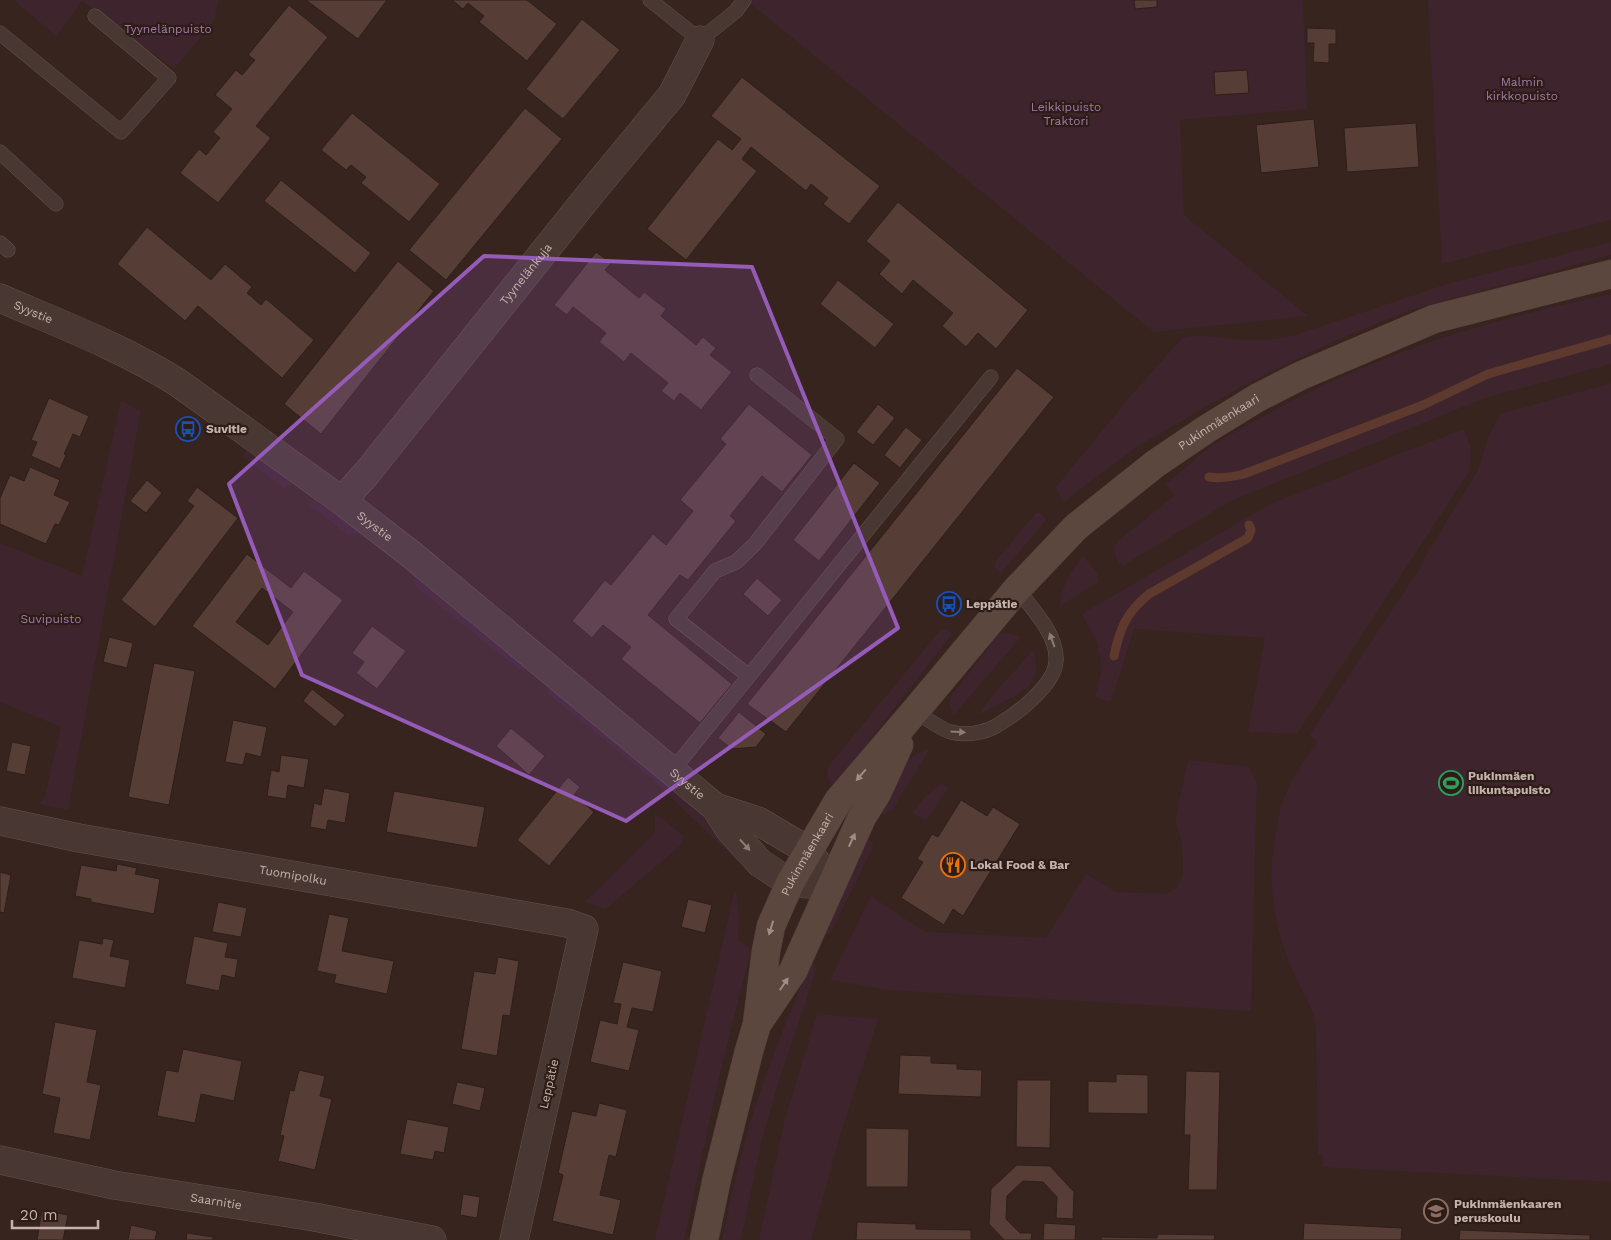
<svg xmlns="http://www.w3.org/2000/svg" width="1611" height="1240" viewBox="0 0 1611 1240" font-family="'Work Sans',sans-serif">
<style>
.green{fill:#3e242d}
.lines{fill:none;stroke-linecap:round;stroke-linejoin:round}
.stream{stroke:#5e392e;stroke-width:9}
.building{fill:#563e37;stroke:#2f1e19;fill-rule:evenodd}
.service-casing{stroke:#63524c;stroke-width:15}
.minor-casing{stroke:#63524c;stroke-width:29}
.tertiary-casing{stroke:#63524c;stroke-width:29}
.secondary-casing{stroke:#52403b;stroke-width:29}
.service{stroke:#483732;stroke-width:14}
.minor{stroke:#483732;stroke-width:28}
.tertiary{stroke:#483732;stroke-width:28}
.secondary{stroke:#5c473f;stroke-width:28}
.oneway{fill:#8d7b75}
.oneway2{fill:#a08d85}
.marked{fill:#955bb8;fill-opacity:0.2;stroke:#955bb8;stroke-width:4;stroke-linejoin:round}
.labels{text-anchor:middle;stroke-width:4.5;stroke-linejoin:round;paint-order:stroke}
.park-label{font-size:12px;fill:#a27aa7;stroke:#2d1c17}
.street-label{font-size:12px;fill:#c5b2ab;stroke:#2d1c17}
.poi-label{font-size:12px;font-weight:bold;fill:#c5b2ab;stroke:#2d1c17;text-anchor:start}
</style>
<rect width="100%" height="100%" fill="#38241e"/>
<!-- green -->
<path class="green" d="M14 0H219L214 21 174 69 82 1 56 36Z
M746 0H1303L1307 109 1180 120 1184 215 1308 316 1154 332Z
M1428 0H1611V220L1442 264Z
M1611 242V255L1411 310 1332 342 1250 382 1138 446 1085 485 1064 503 1056 487 1129 398 1183 337C1204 333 1224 339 1245 340 1262 341 1276 339 1292 336L1447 284Z
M1611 294V364L1485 398 1229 502 1124 565C1116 562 1114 554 1114 547L1117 542 1174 496 1166 484C1183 471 1198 455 1216 443 1230 434 1245 427 1259 419 1370 355 1486 320 1611 294Z
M1611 383V1182L1323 1167 1322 1154H1318L1316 1025C1311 1002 1297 983 1289 962 1271 913 1266 875 1278 824 1279 816 1280 808 1283 801 1290 780 1304 760 1317 742L1310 734 1422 565 1421 564 1478 470 1489 435 1501 414Z
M121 401 141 411 68 810 39 804 45 796 61 727 0 702V543L82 576Z
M1464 429 1471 448 1470 470 1297 734 1248 732 1265 638 1134 629 1111 702 1095 697 1102 668 1097 642 1082 614 1270 504Z
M246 450 292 483 285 489 242 456Z
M314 499 360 533 348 535 309 505Z
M1036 513H1040L1047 519 1001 573 995 568V562Z
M1083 556 1097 573 1098 582 1060 606C1061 586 1071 572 1083 556Z
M414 576 530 669 520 670 415 586Z
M941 629H946L952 634 839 780 834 785 830 783 827 774 828 767Z
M1007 633 1021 637 954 715 950 707 951 696 999 634Z
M1033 650C1042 677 1032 687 1009 699 999 704 989 710 978 715L993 695Z
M551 686 659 774 743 857 737 861 651 778 547 693Z
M928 749 927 754 892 810 885 814 878 813 906 762 913 756Z
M1188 760 1249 767 1257 782 1251 1011 889 990 830 980 871 896 925 932 1046 938 1086 874 1116 892 1166 894 1178 887 1183 873V855L1181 838 1175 822Z
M942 783H944L948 789 926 821 912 813 924 798Z
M655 813 684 836 680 846 606 909 585 902 655 833Z
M865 837 872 842 873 847 870 853 832 931 827 935 823 934Z
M735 889 739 915 738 939 751 950 719 1077 684 1240H655Z
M811 961 816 966 813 979 776 1090 761 1144 741 1240H722C731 1197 741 1153 754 1111 770 1060 791 1010 811 961Z
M817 1014 878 1019 839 1139 811 1240H759L785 1119Z"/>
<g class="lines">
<!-- stream -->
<path class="stream" d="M1209 477C1221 479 1232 477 1244 474L1423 405 1488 374 1611 339
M1114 656C1120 628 1126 613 1149 594L1248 538 1251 530 1249 525"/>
</g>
<!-- building -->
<path class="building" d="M306 0H387L358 39Z
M452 0H527L557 24 527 61 479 22 484 16 468 3 463 9Z
M1134 0H1157V7L1135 9Z
M289 5 328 37 256 126 271 138 218 203 180 173 199 149 206 155 220 138 213 132 232 109 215 95 236 70 242 75 255 60 248 55Z
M582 19 620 50 563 119 526 89Z
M1307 28 1336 29V44H1329V63L1313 62 1314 43H1307Z
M1247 70 1249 93 1215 95 1214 72Z
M742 77 880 186 849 224 823 204 828 198 811 184 806 191 751 147 742 159 757 171 686 260 647 229 718 139 732 150 741 139 711 116Z
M525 108 562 139 446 280 409 250Z
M352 113 440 184 409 222 361 183 366 177 351 165 346 170 321 150Z
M1314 119 1319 167 1261 173 1256 125Z
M1416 123 1419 167 1347 172 1344 128Z
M281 180 371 253 355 273 264 201Z
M898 202 1028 310 996 349 978 333 966 347 942 326 953 313 913 280 902 294 879 274 890 261 866 241Z
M147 227 211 280 225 264 252 287 247 293 261 305 266 299 314 340 282 378 198 306 185 321 117 264Z
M596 252 611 263 605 270 639 298 644 292 666 309 661 316 696 345 703 337 716 348 710 355 732 372 701 410 680 393 674 401 661 391 668 383 631 353 624 362 599 342 606 333 573 307 567 315 554 305Z
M398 261 434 291 321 434 284 404Z
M838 280 894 324 875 348 820 304Z
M1017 368 1054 397 786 732 747 704Z
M49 398 89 416 80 437 73 434 64 454 66 455 60 469 31 456 37 442 31 440Z
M749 404 812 455 782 492 762 476 730 516 736 521 688 580 680 575 648 615 732 684 700 723 621 659 631 647 603 625 592 638 572 621 605 580 611 585 653 534 666 545 693 511 680 500 726 444 720 439Z
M878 404 895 418 873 445 856 432Z
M906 427 922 440 900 468 884 455Z
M854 463 880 483 819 561 793 540Z
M30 467 60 480 54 495 70 502 59 525 55 524 46 544 0 524V498L10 475 24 481Z
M147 480 162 493 146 513 130 501Z
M197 487 238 518 155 627 121 600 194 506 187 501Z
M247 554 291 588 304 571 343 600 275 689 192 626ZM262 588 293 612 268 645 236 622Z
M757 578 782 600 768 616 743 594Z
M372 626 406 651 377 689 356 673 364 662 352 653Z
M109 637 133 643 127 668 103 662Z
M154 663 195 671 169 805 128 797Z
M312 689 345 715 335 727 303 701Z
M739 712 766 734 756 747 732 749 718 738Z
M233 720 267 727 261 757 246 753 243 765 225 762Z
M511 728 545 756 529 775 496 746Z
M12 742 31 746 25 775 6 771Z
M281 755 309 759 304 788 288 785 286 799 267 796 271 770 279 772Z
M568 777 580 787 574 795 594 812 549 866 517 840Z
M324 788 350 793 345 823 328 820 326 830 310 827 314 803 321 805Z
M394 791 485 807 477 848 386 832Z
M961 800 987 816 993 807 1020 824 963 916 953 909 944 925 901 898 923 862 917 859 932 834 938 837Z
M117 864 137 868 135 874 160 879 154 914 91 902V899L75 896 81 865 116 871Z
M0 872 11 875 4 913 0 912Z
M688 899 712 905 705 933 681 927Z
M218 902 247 908 241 937 212 932Z
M329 914 349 918 342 951 394 961 387 994 334 983 336 975 317 971Z
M194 936 228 943 225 957 238 959 235 978 222 975 219 991 185 984Z
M103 938 114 940 110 956 130 960 125 988 72 978 79 940 102 944Z
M498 957 519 961 510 1016 503 1015 497 1056 461 1049 474 971 495 974Z
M623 962 662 971 653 1012 632 1008 627 1027 639 1030 629 1071 590 1062 600 1020 617 1024 621 1004 613 1003Z
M55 1022 97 1030 87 1082 101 1085 90 1140 53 1133 60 1098 42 1094Z
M183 1049 242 1061 234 1101 201 1094 195 1123 157 1116 166 1070 178 1072Z
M900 1055 931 1056V1063L957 1064V1069L982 1070 981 1097 898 1094Z
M299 1070 325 1076 320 1096 332 1099 315 1170 278 1161 284 1136 280 1135 290 1090 294 1091Z
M1186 1071 1220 1072 1217 1190H1188L1190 1135H1184Z
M1116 1074 1148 1075V1114L1088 1113V1081L1116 1082Z
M1017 1080H1051L1050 1148 1016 1147Z
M457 1082 485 1088 480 1111 452 1104Z
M599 1103 627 1110 616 1157 609 1155 600 1195 621 1200 613 1235 552 1221 563 1175 558 1173 572 1111 596 1116Z
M407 1119 449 1127 444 1153 435 1151 433 1160 400 1154Z
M866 1128 909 1129 908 1187H866Z
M1017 1165 1050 1166 1074 1192 1073 1219 1056 1218 1057 1197 1043 1182 1023 1181 1007 1196 1006 1219 1020 1233H1032L1031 1240H1004L989 1224 991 1189Z
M463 1194 480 1197 477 1218 460 1215Z
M42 1210 68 1215 63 1240H37Z
M857 1222 916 1224V1229L971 1230V1240H856Z
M1044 1223 1076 1225 1075 1240H1043Z
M1304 1223 1402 1228 1401 1240H1303Z
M131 1225 157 1231 155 1240H128Z
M1460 1230 1590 1235V1240H1459Z
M187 1233 213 1237V1240H186Z
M1158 1234 1215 1235 1214 1240H1101V1237L1157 1238Z"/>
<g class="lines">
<defs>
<path id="service" d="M650 0 700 40 736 11 744 0
M0 33 121 132 169 78 95 16
M0 152 56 204
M0 243 8 250
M749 676 676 619 715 571 736 562 754 545 837 439 757 375
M915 711C924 717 942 730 951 732 965 736 984 733 996 726 1016 715 1055 685 1056 661 1058 635 1032 608 1017 589
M672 771 991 377"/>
<g id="minor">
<path id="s1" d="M342 501 366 474 591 193 672 95 700 40"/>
<path id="s2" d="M0 821 79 838 567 923 584 929 514 1240"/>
<path id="s3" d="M0 1160 114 1185 314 1217 432 1240"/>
</g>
<g id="tertiary">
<path id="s4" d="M0 298C60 324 121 347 177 382L342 501 412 555 715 807 730 830 760 863 790 883 831 885"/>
<path d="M715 807 758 821 809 851 831 885"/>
</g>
<g id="secondary">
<path d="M760 1020 793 971 862 817 877 793 899 745"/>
<path id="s5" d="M704 1240 717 1178 749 1051 757 1024 766 951 771 926 790 883 838 801 915 711 1017 589 1076 527 1155 464 1205 430 1257 398 1300 376 1434 319 1611 274"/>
</g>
</defs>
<!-- service casing -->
<use href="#service" class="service-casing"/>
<!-- minor casing -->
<use href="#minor" class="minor-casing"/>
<!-- tertiary casing -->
<use href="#tertiary" class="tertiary-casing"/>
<!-- secondary casing -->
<use href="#secondary" class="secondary-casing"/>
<!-- service -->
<use href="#service" class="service"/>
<!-- minor -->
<use href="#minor" class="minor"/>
<!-- tertiary -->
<use href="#tertiary" class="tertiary"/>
<!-- secondary -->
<use href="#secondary" class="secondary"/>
</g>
<!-- one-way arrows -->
<defs><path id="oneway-solid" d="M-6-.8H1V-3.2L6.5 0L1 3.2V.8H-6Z" transform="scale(1.25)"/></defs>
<g class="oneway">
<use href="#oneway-solid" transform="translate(1052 640) rotate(-110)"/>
<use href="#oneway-solid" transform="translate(958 732) rotate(4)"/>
<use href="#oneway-solid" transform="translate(745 845) rotate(47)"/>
</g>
<g class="oneway2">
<use href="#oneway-solid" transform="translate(861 775) rotate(131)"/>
<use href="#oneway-solid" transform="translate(852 840) rotate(-65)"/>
<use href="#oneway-solid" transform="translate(771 928) rotate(107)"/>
<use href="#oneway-solid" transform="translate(784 984) rotate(-56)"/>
</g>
<!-- marked area -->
<path class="marked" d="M484 256 752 267 898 628 626 821 302 675 229 484Z"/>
<!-- icons -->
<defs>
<symbol id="bus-ring" viewBox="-11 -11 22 22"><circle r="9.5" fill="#2d1c17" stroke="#1a4fb4" stroke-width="1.5"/><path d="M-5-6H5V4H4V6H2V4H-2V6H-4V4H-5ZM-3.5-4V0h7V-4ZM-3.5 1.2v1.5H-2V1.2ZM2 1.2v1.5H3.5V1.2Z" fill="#1a4fb4"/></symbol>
<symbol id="stadium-ring" viewBox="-11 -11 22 22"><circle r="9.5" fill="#2d1c17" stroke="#2e9e5b" stroke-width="1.5"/><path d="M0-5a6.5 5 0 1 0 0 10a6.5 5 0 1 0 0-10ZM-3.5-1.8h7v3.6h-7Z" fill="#2e9e5b"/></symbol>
<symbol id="restaurant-ring" viewBox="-11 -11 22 22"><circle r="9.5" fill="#2d1c17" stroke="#e8710a" stroke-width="1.5"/><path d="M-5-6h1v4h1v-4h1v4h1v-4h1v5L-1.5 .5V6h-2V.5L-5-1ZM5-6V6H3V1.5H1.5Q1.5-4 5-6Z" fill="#e8710a"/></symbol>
<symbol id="school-ring" viewBox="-11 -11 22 22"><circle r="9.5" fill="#2d1c17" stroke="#8d6e63" stroke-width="1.5"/><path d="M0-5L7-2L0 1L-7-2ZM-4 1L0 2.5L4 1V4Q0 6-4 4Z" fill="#8d6e63"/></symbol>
</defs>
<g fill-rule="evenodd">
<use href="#bus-ring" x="174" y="415" width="28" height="28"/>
<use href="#bus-ring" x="935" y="590" width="28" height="28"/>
<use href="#stadium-ring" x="1437" y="769" width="28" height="28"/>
<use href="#restaurant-ring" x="939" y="851" width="28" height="28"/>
<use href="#school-ring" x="1422" y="1197" width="28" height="28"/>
</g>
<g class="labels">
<!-- park labels -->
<g class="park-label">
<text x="168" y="33">Tyynelänpuisto</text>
<text x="1522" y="86">Malmin<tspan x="1522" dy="14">kirkkopuisto</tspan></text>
<text x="1066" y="111">Leikkipuisto<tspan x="1066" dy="14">Traktori</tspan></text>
<text x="51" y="623">Suvipuisto</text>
</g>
<!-- street labels -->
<g class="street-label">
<text dy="4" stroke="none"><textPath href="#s1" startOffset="292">Tyynelänkuja</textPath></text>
<text dy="4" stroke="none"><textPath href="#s4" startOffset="36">Syystie</textPath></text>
<text dy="4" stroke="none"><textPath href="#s5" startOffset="1004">Pukinmäenkaari</textPath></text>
<text dy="4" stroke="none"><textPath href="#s4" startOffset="441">Syystie</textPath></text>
<text dy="4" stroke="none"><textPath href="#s4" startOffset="846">Syystie</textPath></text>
<text dy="4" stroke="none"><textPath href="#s5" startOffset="402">Pukinmäenkaari</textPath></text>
<text dy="4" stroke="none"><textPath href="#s2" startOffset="298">Tuomipolku</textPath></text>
<text transform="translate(549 1084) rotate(-77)" y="4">Leppätie</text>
<text dy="4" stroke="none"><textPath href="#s3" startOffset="220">Saarnitie</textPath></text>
</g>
<!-- poi labels -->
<g class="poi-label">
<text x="206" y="433">Suvitie</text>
<text x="966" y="608">Leppätie</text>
<text x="1468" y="780">Pukinmäen<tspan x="1468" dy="14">liikuntapuisto</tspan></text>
<text x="970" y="869">Lokal Food &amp; Bar</text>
<text x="1454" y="1208">Pukinmäenkaaren<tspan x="1454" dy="14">peruskoulu</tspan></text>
</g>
</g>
<!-- scale -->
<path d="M12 1220v8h86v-8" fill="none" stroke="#c5b2ab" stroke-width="2.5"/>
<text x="20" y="1220" font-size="15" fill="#c5b2ab" stroke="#2d1c17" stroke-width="4" paint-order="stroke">20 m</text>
</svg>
